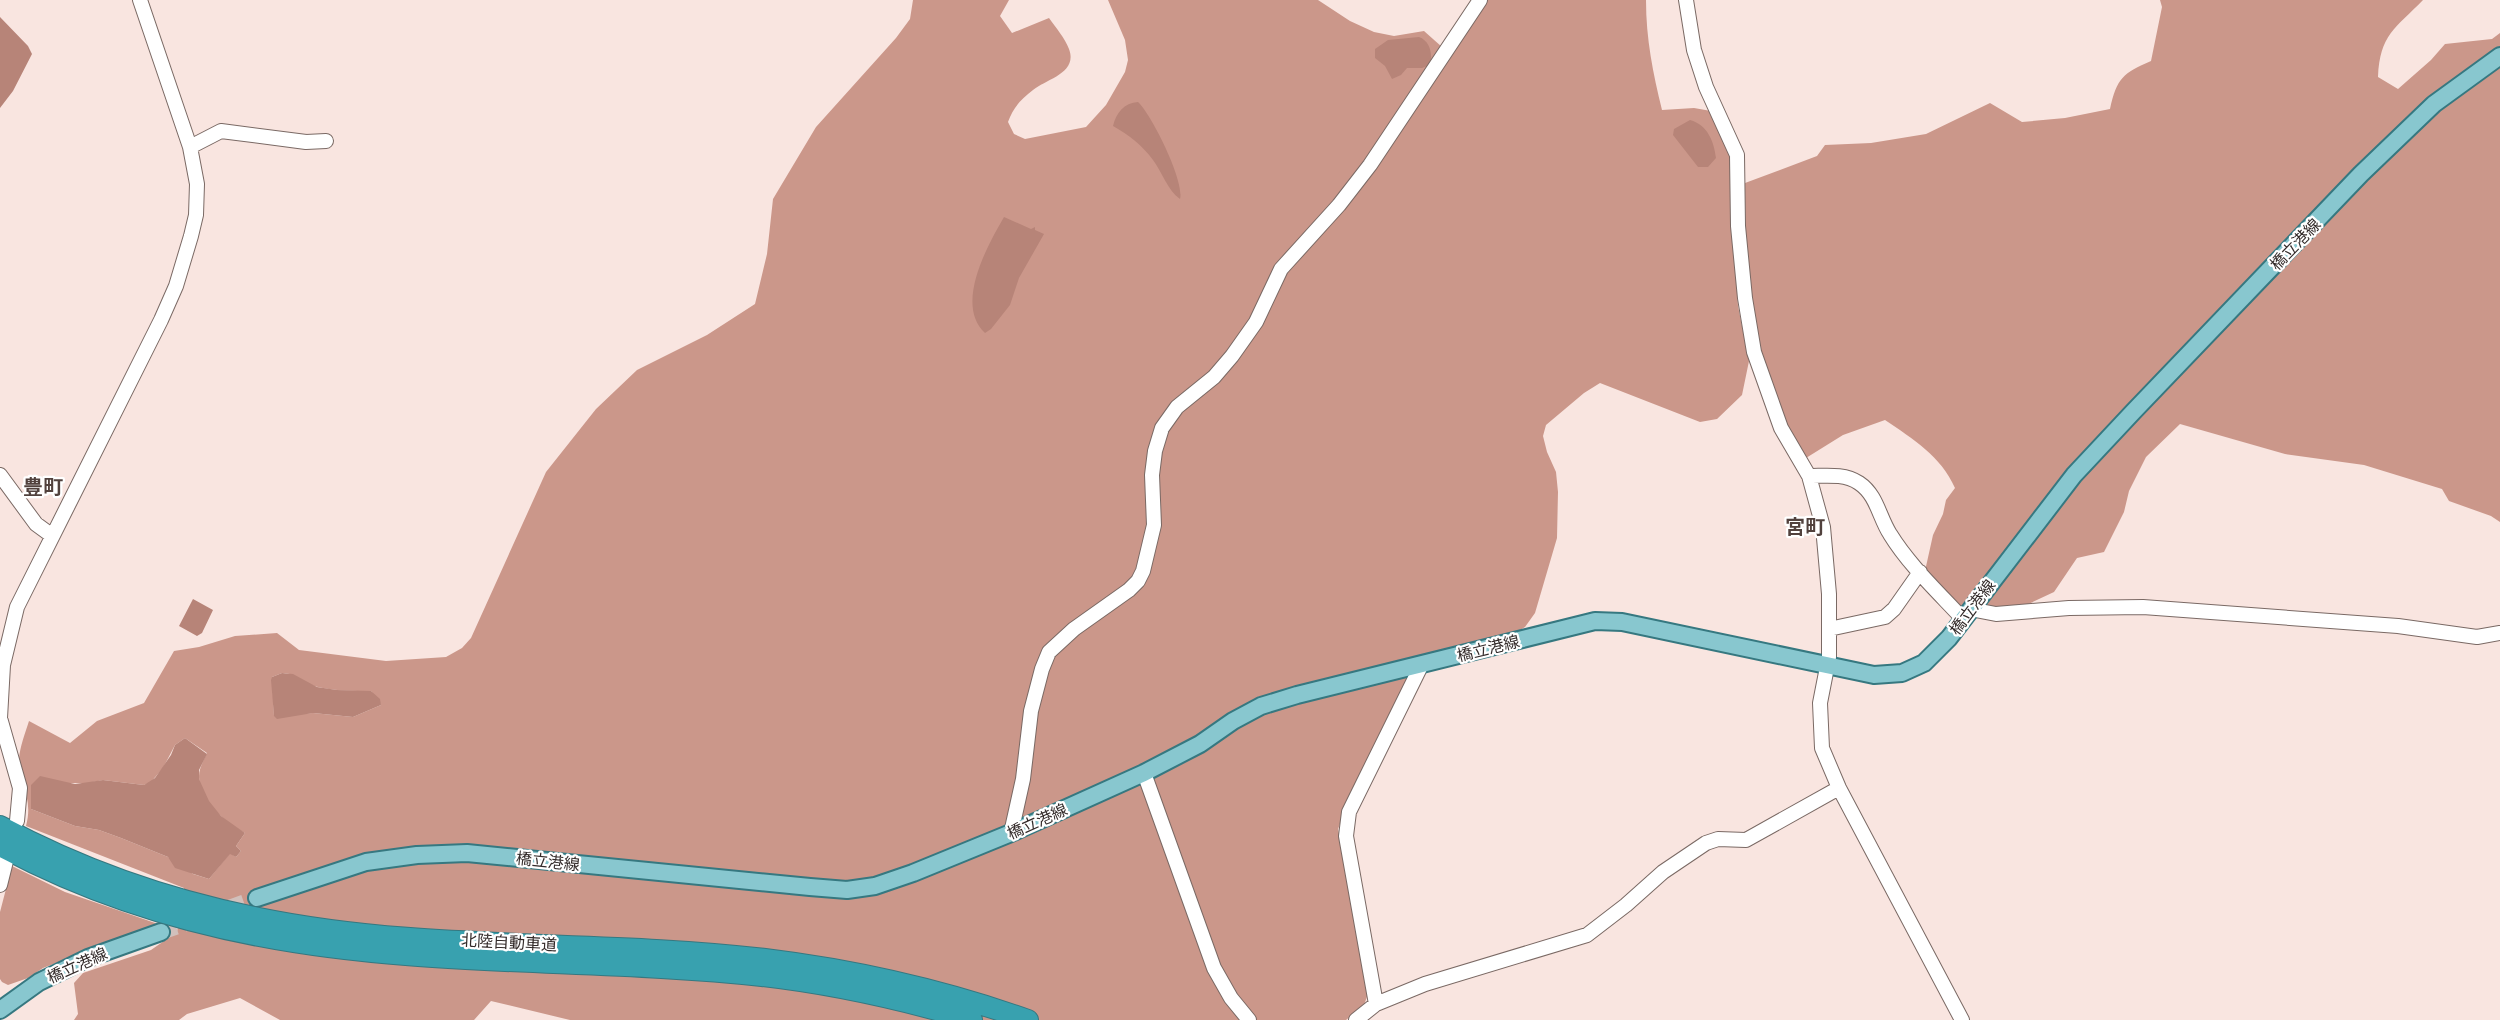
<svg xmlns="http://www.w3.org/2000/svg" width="2500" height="1020" viewBox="0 0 2500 1020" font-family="'Roboto Condensed','Noto Sans JP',sans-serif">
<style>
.forest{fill:#cb978a;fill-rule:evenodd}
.water{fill:#b78478}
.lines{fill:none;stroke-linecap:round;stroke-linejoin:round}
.major-tunnel{stroke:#d1c0bc;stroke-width:16;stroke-dasharray:16 8;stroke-linecap:butt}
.minor-casing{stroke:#7a6964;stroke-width:16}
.major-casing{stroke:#367880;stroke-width:20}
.highway-casing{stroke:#367880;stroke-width:22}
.minor{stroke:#fff;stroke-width:14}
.major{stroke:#88c7cf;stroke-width:16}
.highway{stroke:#38a1af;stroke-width:20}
.labels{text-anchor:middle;stroke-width:4.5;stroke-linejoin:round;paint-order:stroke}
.street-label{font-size:16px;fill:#332b2a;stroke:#fff}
.quarter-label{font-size:20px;font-weight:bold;fill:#51413d;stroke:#fff}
</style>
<rect width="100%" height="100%" fill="#f9e5e0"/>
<!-- forest -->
<path class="forest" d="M913 0H1009L1000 16 1012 33 1049 18C1056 28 1065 38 1069 49 1078 73 1047 79 1033 90 1021 99 1013 108 1008 122L1014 134 1025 139 1086 127 1106 105 1125 72 1128 60 1125 40 1108 0H1318L1350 21 1374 32 1394 36 1424 31 1442 47 1469 26 1487 0H1646C1646 39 1653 73 1662 110L1694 108 1711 111 1726 140 1733 166 1732 225 1736 277 1738 306 1749 361 1742 395 1717 419 1700 422 1600 383 1584 393 1546 425 1543 436 1547 452 1556 472 1558 492 1557 538 1535 613 1525 627 1512 635 1436 654 1360 773 1338 829 1368 994 1364 1005 1346 1020H570L491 1001 474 1020H280L240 998 187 1014 179 1020H74L78 1014 74 983 83 973 151 950 177 932 184 888 26 826C34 796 18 784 19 759 20 746 25 734 29 721L70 743 97 721 144 703 174 651 199 647 235 636 277 633 299 650 386 661 446 657 462 648 471 638 546 472 596 409 637 370 707 335 755 304 767 254 773 199 816 127 896 38 910 19ZM282 673C297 673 304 684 318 687 334 691 354 691 371 691L381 705 353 717 313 713 274 716 272 677ZM185 738 207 753C204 760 199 768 199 776 198 800 226 823 245 833L236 846 241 851 236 857 230 853 209 879 193 874 168 857 121 838 99 830 75 826 31 809 69 783H88L103 780 144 785 151 782 163 768 175 745Z
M2160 0H2423C2395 29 2380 34 2378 77L2398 89 2431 60 2445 44 2492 39 2500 33V522L2491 516 2449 501 2442 489 2364 465 2285 454 2180 424 2146 457 2129 491 2124 512 2104 552 2077 558 2054 592 2022 607 1959 609 1925 571 1933 535 1943 514 1946 500 1955 488C1941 456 1913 439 1885 420L1843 435 1806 458C1752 378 1745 277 1745 183L1817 156 1825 145 1871 143 1926 134 1990 103 2022 122 2065 118 2110 109C2117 78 2123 73 2151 61L2162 7Z
M12 866 65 892 158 924 43 968 28 978 8 985 2 982 0 979V912Z"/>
<!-- water -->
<path class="water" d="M0 17 28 46 32 54 13 91 0 108Z
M1419 37C1430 41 1433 54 1430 65L1422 68H1407L1401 75 1392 79 1385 66 1375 58V49L1388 40Z
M1138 102C1152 115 1185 182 1180 199 1168 191 1162 172 1153 160 1142 145 1129 135 1113 126 1116 113 1124 103 1138 102Z
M1690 120C1708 125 1714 142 1716 158L1708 167H1698L1673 135 1674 129Z
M1004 217 1031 229 1035 227V230L1044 234 1019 278 1010 305 991 329 985 333C954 304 988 245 1004 217Z
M193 599 213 610 202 633 197 636 179 626Z
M282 673 293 674 317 687 337 690 371 691 380 699 381 705 353 717 313 713 277 719 274 716 271 680 272 677Z
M185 738 207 754 199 770V779L209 801 221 816 245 833 236 846 241 851 236 857 230 854 209 879 175 868 168 857 121 838 99 830 75 826 31 809V785L40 776 75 784 103 780 144 785 155 778 171 755 175 745Z"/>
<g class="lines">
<!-- major-tunnel -->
<path class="major-tunnel" d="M161 932 257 898"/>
<defs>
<path id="minor" d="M1686 0 1694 50 1706 87 1737 155 1738 226 1745 298 1754 352 1781 428 1809 476 1823 527 1829 594V657L1820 703 1822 748 1839 788 1962 1020
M190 147 221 131 306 142 326 141
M0 475 36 524 51 535
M1809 476C1825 476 1844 473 1859 483 1877 495 1879 517 1890 534 1909 565 1938 592 1963 619
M1970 609 1996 614 2069 608 2143 607 2398 626 2477 637 2500 633
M1829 629 1885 617 1894 609 1920 572
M1144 773 1214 968 1231 998 1249 1020
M17 821 20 788 0 718 3 665 17 607 161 320 176 286 191 236 196 215 197 184 190 147 140 0
M1011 833 1023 779 1031 711 1042 669 1049 652 1074 629 1129 590 1138 581 1143 571 1154 525 1152 475 1155 451 1162 428 1177 407 1214 377 1232 356 1256 322 1281 269 1339 205 1370 165 1480 0
M0 885 6 861
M1376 1004 1346 836 1349 812 1422 664
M1356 1020 1376 1004 1425 984 1587 935 1626 905 1663 872 1706 843 1718 839 1746 840 1839 788"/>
<path id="major" d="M257 898 366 862 417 855 467 853 810 887 847 890 875 886 913 873 1011 833 1144 773 1200 744 1233 721 1261 706 1297 695 1595 621 1622 622 1874 675 1902 673 1924 663 1949 638 2074 475 2133 412 2361 174 2434 104 2500 56
M0 1010 39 982 88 958 161 932"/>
<path id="highway" d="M0 826C82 870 168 900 259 918 425 952 597 939 765 959 855 970 943 990 1028 1020
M0 846C80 889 169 919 259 936 424 968 595 958 762 976 833 984 904 1000 972 1020"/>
</defs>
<!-- minor casing -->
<use href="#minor" class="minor-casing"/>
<!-- major casing -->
<use href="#major" class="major-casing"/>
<!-- highway casing -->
<use href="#highway" class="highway-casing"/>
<!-- minor -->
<use href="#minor" class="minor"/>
<!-- major -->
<use href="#major" class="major"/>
<!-- highway -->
<use href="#highway" class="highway"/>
</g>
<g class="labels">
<!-- street labels -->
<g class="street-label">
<text transform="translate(2295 244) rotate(-46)" y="6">橋立港線</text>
<text transform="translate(1972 607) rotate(-53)" y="6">橋立港線</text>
<text transform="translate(1488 648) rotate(-14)" y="6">橋立港線</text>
<text transform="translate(1037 821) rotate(-24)" y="6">橋立港線</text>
<text transform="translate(548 861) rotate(6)" y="6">橋立港線</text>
<text transform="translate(509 942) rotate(3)" y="6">北陸自動車道</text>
<text transform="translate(77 965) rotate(-24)" y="6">橋立港線</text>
</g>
<!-- quarter labels -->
<g class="quarter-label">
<text x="43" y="494">豊町</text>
<text x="1805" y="534">宮町</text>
</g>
</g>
</svg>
